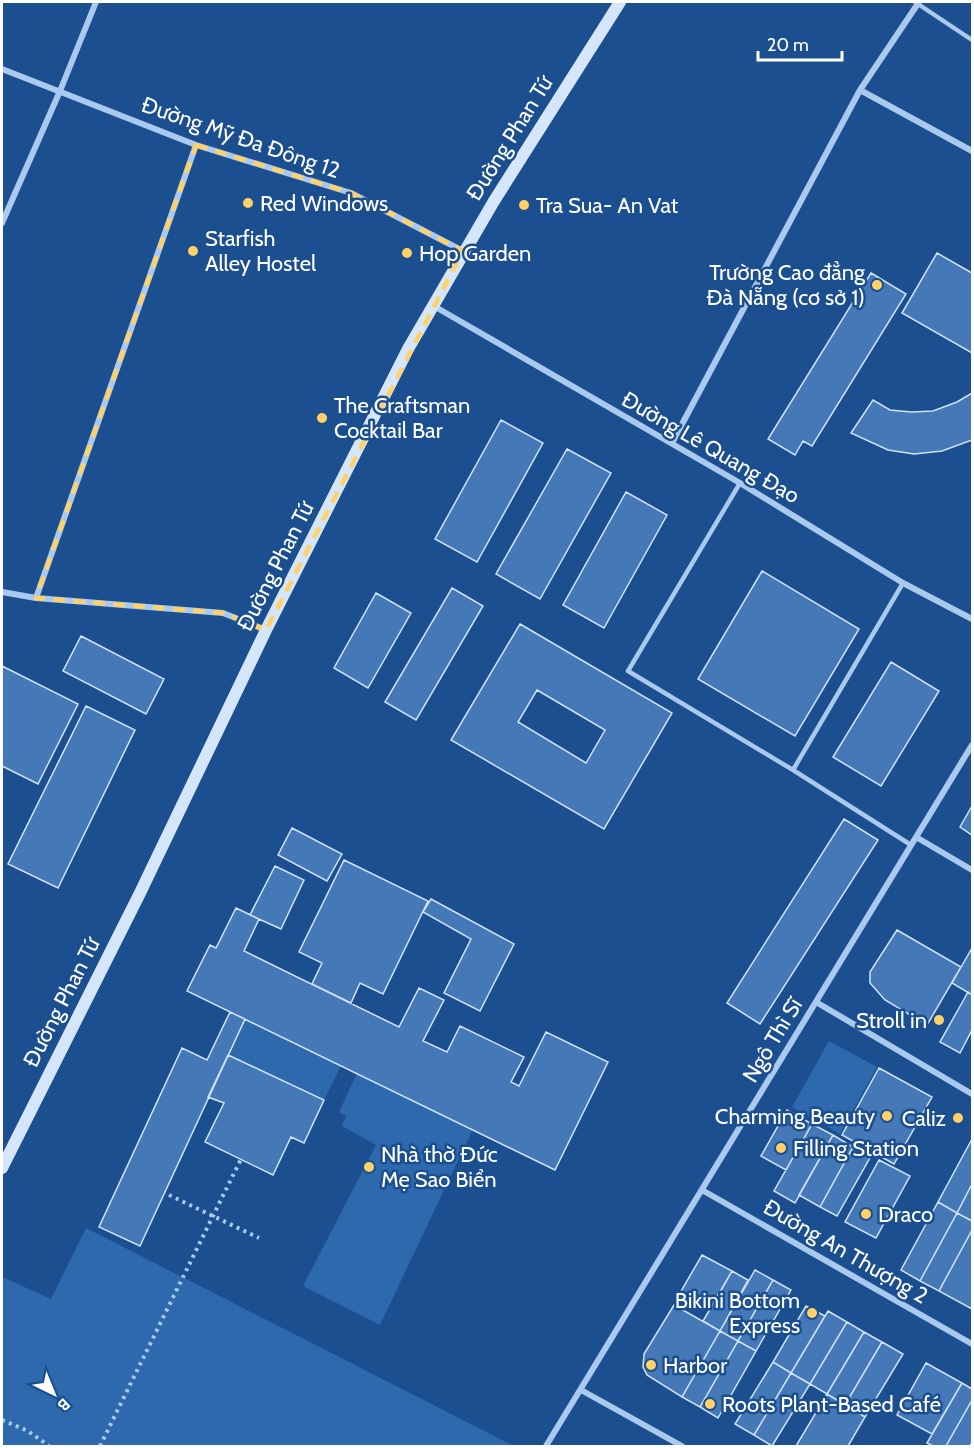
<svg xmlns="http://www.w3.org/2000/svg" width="974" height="1448" viewBox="0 0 974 1448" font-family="Cabin,sans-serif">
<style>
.green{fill:#2e69ad}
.building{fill:#4478b7;stroke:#cfe3fa;stroke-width:1.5;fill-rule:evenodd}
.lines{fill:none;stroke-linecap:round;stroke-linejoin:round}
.path{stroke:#a9c9ee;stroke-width:4;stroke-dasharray:3 4.5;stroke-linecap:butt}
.lane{stroke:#a9c9ee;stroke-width:4.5}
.street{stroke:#a9c9ee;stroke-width:6}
.secondary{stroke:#d6e6fa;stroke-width:12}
.marked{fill:none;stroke:#ffd166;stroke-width:4.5;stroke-dasharray:12 8;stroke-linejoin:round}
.poi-dot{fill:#ffd166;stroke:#1b4f8f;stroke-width:2}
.labels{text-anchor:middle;stroke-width:5;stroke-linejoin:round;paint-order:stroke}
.street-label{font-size:22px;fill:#fff;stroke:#1b4f8f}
.poi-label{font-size:22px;fill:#fff;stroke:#1b4f8f;text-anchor:start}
</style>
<rect width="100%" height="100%" fill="#1b4f8f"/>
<!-- green -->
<path class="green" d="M245 1019 341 1066 324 1100 228 1055Z
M829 1041 877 1067 840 1134 792 1107Z
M357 1073 473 1129 380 1325 303 1286 376 1145 342 1126 346 1116 339 1112Z
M86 1228 514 1446H2V1277L51 1299Z"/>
<!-- building -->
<path class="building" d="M937 253 972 273V353L902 313Z
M871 273 906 294 812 446 803 441 795 455 768 439Z
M972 393V440L942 451 914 454 888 450 851 433 873 400 890 410 911 412 933 411 957 402Z
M501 420 543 443 477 562 435 539Z
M567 449 611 473 540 599 496 574Z
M626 492 667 515 604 628 563 605Z
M762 571 859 629 795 736 698 679Z
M452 588 483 606 416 720 385 702Z
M376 593 411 613 368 688 334 668Z
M520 624 672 713 604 829 451 740ZM537 690 605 730 586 763 518 722Z
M81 636 164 679 146 714 63 671Z
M891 662 939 691 881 786 833 757Z
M2 666 78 704 38 784 2 766Z
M86 706 135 730 58 888 8 864Z
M972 806V835L960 827Z
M844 819 878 840 760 1024 727 1003Z
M292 828 342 854 327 881 278 855Z
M344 860 428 901 383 994 360 983 351 1003 312 984 322 963 299 952Z
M275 866 304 880 281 929 250 915Z
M431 899 514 944 480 1011 444 993 471 939 423 912Z
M236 908 259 919 244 951 399 1027 419 988 444 1000 423 1041 447 1052 460 1026 524 1057 511 1082 519 1086 546 1032 608 1062 555 1170 187 991 210 945 216 948Z
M897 930 961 967 927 1025 885 1000 870 983V972Z
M972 948V995L952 983Z
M968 992 972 995V1030L960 1053 940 1042Z
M230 1012 245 1019 140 1246 99 1227 182 1048 207 1060Z
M228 1055 324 1100 304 1143 291 1137 273 1175 205 1142 224 1103 208 1097Z
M879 1068 932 1097 894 1164 842 1135Z
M787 1110 812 1124 786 1170 761 1156Z
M812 1124 833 1135 795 1203 774 1191Z
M833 1135 853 1147 820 1207 799 1195Z
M972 1139V1184L957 1213 938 1202Z
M853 1147 871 1156 837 1216 820 1207Z
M879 1160 910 1176 876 1238 845 1222Z
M972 1184V1221L957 1213Z
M938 1202 957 1213 920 1281 901 1270Z
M957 1213 972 1221V1230L939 1291 920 1281Z
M972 1230V1309L939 1291Z
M702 1255 732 1271 710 1310 680 1293Z
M755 1270 773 1280 738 1341 720 1331Z
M732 1271 748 1280 720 1331 703 1321Z
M773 1280 791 1290 756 1351 738 1341Z
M674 1305 720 1331 682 1397 647 1375 643 1367 644 1354Z
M806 1306 825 1316 791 1373 773 1362Z
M828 1311 847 1322 810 1384 791 1373Z
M847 1322 864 1332 827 1394 810 1384Z
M720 1331 738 1341 700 1407 682 1397Z
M864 1332 882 1342 845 1405 827 1394Z
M738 1341 756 1351 718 1418 700 1407Z
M882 1342 903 1354 865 1417 845 1405Z
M773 1362 791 1373 754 1435 735 1424Z
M926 1363 962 1383 932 1434 897 1415Z
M791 1373 810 1384 772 1446 754 1435Z
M962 1383 972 1389V1400L946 1446H933L927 1443Z
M827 1394 865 1417 848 1446H796Z
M972 1400V1442L970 1446H946Z"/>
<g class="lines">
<!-- path -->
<path class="path" d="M169 1195 259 1238
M2 1420 28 1431 49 1446
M100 1446 241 1159"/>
<!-- lane -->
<path class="lane" d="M915 2 972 40
M740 483 628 671 793 770 911 845
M793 770 903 583"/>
<!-- street -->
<path class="street" d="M2 69 196 145 351 193 463 251
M860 90 972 151
M2 223 60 91 96 2
M432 305 740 483 903 583 972 619
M672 443 860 90 919 2
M2 592 36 598 223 613 266 630
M36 598 196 145
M916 837 972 870
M816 1002 972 1094
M702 1190 972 1344
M581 1390 682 1446
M546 1446 972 745"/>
<!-- secondary -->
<path class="secondary" d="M2 1168 140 893 266 630 408 349 494 201 620 2"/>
</g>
<!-- marked area -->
<path class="marked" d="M196 145 351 193 463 251 266 630 223 613 36 598Z"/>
<!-- markers -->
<g class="poi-dot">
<circle cx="248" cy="203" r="6"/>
<circle cx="524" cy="205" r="6"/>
<circle cx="193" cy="251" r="6"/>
<circle cx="407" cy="253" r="6"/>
<circle cx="877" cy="285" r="6"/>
<circle cx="322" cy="418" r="6"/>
<circle cx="939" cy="1020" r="6"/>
<circle cx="887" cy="1116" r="6"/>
<circle cx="958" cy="1118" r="6"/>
<circle cx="781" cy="1148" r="6"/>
<circle cx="369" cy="1167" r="6"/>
<circle cx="866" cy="1214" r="6"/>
<circle cx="812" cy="1313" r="6"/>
<circle cx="651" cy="1365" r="6"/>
<circle cx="710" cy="1404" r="6"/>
</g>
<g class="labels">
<!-- street labels -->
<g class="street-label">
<text transform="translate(241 137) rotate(19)" y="8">Đường Mỹ Đa Đông 12</text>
<text transform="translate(509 138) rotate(-58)" y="8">Đường Phan Tứ</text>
<text transform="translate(711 447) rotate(30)" y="8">Đường Lê Quang Đạo</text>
<text transform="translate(275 566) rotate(-63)" y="8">Đường Phan Tứ</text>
<text transform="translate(61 1002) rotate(-63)" y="8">Đường Phan Tứ</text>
<text transform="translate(772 1040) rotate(-59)" y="8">Ngô Thì Sĩ</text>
<text transform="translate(846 1251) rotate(30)" y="8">Đường An Thượng 2</text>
</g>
<!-- poi labels -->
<g class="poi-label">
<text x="260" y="211">Red Windows</text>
<text x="536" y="213">Tra Sua- An Vat</text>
<text x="205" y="246">Starfish<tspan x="205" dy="25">Alley Hostel</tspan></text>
<text x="419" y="261">Hop Garden</text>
<text x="865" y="280" text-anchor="end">Trường Cao đẳng<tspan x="865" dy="25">Đà Nẵng (cơ sở 1)</tspan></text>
<text x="334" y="413">The Craftsman<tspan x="334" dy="25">Cocktail Bar</tspan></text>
<text x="927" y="1028" text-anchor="end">Stroll in</text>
<text x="875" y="1124" text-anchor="end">Charming Beauty</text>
<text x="946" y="1126" text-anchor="end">Caliz</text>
<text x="793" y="1156">Filling Station</text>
<text x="381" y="1162">Nhà thờ Đức<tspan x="381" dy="25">Mẹ Sao Biển</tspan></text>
<text x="878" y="1222">Draco</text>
<text x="800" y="1308" text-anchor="end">Bikini Bottom<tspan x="800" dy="25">Express</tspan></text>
<text x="663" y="1373">Harbor</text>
<text x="722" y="1412">Roots Plant-Based Café</text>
</g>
</g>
<!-- border -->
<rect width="974" height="1448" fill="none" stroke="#ffffff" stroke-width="6"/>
<!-- north arrow -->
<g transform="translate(54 1394) rotate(137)" stroke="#1b4f8f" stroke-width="4.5" paint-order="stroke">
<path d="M0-4.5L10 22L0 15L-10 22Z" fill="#ffffff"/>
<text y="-9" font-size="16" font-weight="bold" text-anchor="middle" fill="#ffffff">B</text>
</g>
<!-- scale -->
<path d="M758 51v9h84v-9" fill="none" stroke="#ffffff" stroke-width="3"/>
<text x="767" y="51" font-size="18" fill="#ffffff" stroke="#1b4f8f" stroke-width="4.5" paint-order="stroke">20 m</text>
</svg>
